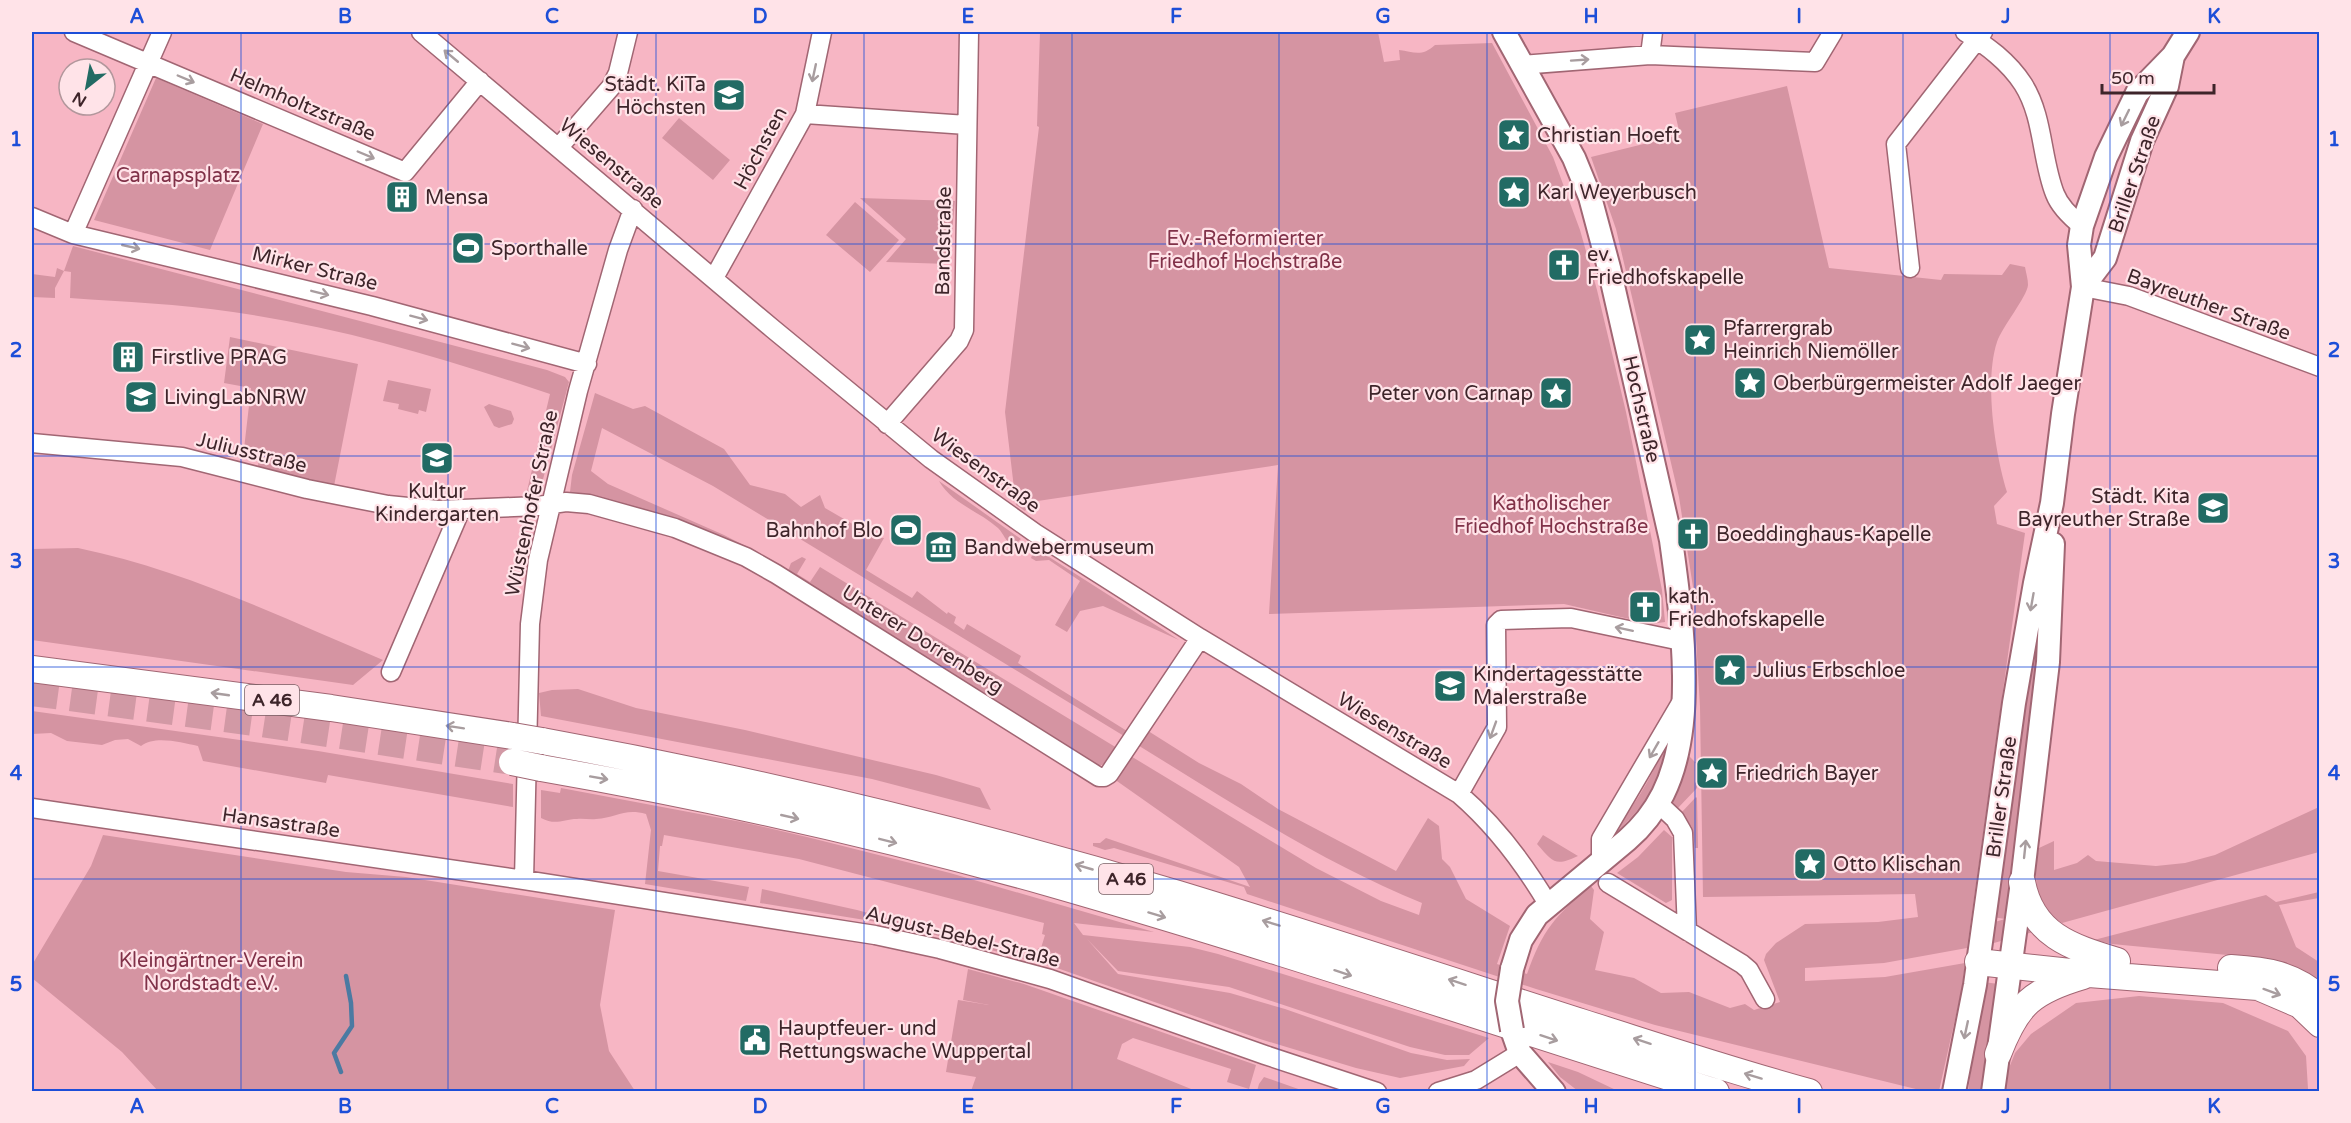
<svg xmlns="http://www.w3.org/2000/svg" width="2351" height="1123" viewBox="0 0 2351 1123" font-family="'Varela Round',sans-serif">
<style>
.green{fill:#d594a2}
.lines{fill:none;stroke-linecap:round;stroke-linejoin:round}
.stream{stroke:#4b7aa2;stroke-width:4.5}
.highway-tunnel{stroke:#d299a5;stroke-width:26;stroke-dasharray:26 13;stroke-linecap:butt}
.minor-casing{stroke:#a16673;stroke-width:21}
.major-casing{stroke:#a16673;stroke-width:26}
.highway-casing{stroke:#a16673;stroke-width:28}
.minor{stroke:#fff;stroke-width:18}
.major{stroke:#fff;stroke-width:22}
.highway{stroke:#fff;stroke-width:26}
.major-bridge-casing{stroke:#a16673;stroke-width:26;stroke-linecap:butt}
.highway-bridge-casing{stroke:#a16673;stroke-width:28;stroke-linecap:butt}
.major-bridge{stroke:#fff;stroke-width:22}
.highway-bridge{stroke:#fff;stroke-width:26}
.oneway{stroke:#a89d9f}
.grid{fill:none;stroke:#1d4ed8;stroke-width:1.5;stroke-opacity:0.55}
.labels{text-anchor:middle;stroke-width:4.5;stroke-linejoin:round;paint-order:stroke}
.shield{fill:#ffe3e8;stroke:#785e63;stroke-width:1.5}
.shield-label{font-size:18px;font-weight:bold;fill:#3e252a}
.poi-label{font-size:20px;fill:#3e252a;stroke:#ffe3e8;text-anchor:start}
.street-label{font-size:20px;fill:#3e252a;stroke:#ffe3e8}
.park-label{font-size:20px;fill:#803148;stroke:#ffe3e8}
.neatline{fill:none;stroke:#1d4ed8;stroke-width:2}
.grid-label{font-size:20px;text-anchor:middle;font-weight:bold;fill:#1d4ed8}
</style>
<rect width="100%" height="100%" fill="#f7b6c4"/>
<!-- green -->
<path class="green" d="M1040 32H1378L1384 62 1400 60 1399 50C1414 52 1422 57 1435 45L1492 43 1553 157 1580 230 1597 290 1626 412 1662 590 1665 622 1651 624 1564 604 1269 614 1278 465 1031 502 1025 511 1016 505 1005 412 1039 127 1037 126Z
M156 78 263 124 210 250 94 220Z
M1787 86 1829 268 1941 280 1944 274 2002 275 2010 264 2025 267C2026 273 2028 279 2028 285 2027 297 2002 327 1997 342 1984 381 1995 453 2007 492L1994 506 1997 524 2025 533 1967 948 1884 963 1805 968V981L1885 977 1965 963 1962 988 1939 1091H1924L1655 1025 1536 989 1247 894 1244 887 1114 848 1105 850 1093 846V843H1100L1106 838 1250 887 1239 867 1114 779 1129 755 1316 868 1381 901 1419 915 1422 903C1321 862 1229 801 1136 744L1145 729 1199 763 1241 784 1278 809 1396 871 1428 818 1439 826 1442 859 1450 867 1466 899 1510 926 1497 964 1527 974C1543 929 1555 916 1591 886L1594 890 1590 919 1604 932 1595 970 1634 978 1661 993 1689 992 1730 1008 1745 1004 1754 1010 1780 1002 1764 960 1766 954 1776 943 1805 924 1878 922 1918 917 1915 894 1703 897 1700 707 1693 587 1679 497 1616 229 1591 157 1680 135 1675 113Z
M679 118 730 160 713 180 662 138Z
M860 198 955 201 949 264 886 262 906 239Z
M855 202 899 240 870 272 826 235Z
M73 246 547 370 565 377 569 382 542 483 538 490 526 495 550 394C447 359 341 327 233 312 179 304 125 302 70 298L71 272 64 271 55 288V298L32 297V274L55 277 57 268 64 271Z
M230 337 358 364 334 486 258 466 260 451 244 449 251 388 224 383Z
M388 380 431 389 426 412 419 410 418 414 398 409 399 404 383 401Z
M595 393 633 409 645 406 724 449 750 485 785 494 801 507 820 495 825 508 875 537 884 538 866 570 912 598 917 591 947 614 948 612 956 617 954 623 964 630 967 624 1021 656 1018 663 1127 731 1124 736 713 486 602 428 591 471 608 484 724 535 763 555 760 560 616 506 570 492 572 475Z
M489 404 511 411 514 419 512 424 499 428 494 426 484 407Z
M939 481 1021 539 1013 546C1005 541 1004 534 998 528 979 511 952 504 939 481Z
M78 548C185 570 283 618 383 660L353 685 32 640V549Z
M1035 548 1179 640 1103 606 1080 611 1067 632 1055 625 1080 581 1049 560 1036 561 1031 558Z
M802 557 806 559 797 574 810 582 820 567 1117 748 1107 764 1096 766 789 575 788 571 791 563Z
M2047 574 2018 850 2013 851 2005 919 2046 908C2033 890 2035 869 2039 848L2054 841V870L2077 863 2088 855 2096 861 2156 866 2185 863 2215 855 2319 807V852L2062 923 2055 919 2046 909 2051 927 1976 948 1971 929 2005 919 1993 917 2025 689Z
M578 689 636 708 745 730 936 775 980 788 991 810 872 779 541 716 539 693 552 690Z
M32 711 318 751 513 784V807L328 775 326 783 203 761 198 746C181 743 156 735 141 746L128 739 115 740 102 745 67 741 51 733 32 734Z
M1668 734C1670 777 1640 811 1610 838L1609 836C1631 813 1660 765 1668 734Z
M1689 756 1697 764V788L1677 809 1672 801 1683 761Z
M561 788 742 822 807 837 950 873 1154 932 1074 923 1083 935 1190 947 1218 954 1489 1038 1469 1055H1445L1410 1047 1229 987 1118 971 1087 939 1118 974 1230 993 1285 1009 1411 1053 1447 1060 1470 1059 1464 1066 1400 1078 1356 1068 1260 1039 1057 968 1061 955 1055 952 1050 966 902 926 760 903 762 889 857 910 1035 958 1038 948H1041L1045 935 1042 934 1044 923 799 859 664 835 662 846H660L658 871 749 887 746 901 645 884 651 830 646 814C624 808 616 818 596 819 590 820 583 818 577 819 563 819 556 826 541 818V790L560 793Z
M1696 797 1697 798 1698 848H1695L1692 827 1681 813Z
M1664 830 1672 837V900L1666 903 1617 873 1638 857Z
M103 835 346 872 406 877 615 910 600 1005 609 1051 635 1091H158L122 1052 32 978V965L91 866Z
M1543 835 1578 856C1555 867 1553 862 1537 844Z
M2319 892V898L2279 905 2296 947 2319 962V980L2317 982 2259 958 2112 944 2094 940 2266 895 2276 902Z
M968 969 1024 984 1256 1065 1249 1089 1227 1082 1231 1069 1133 1038 1122 1044 1117 1059 1196 1091H971L976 1077 946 1072 958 1000 989 1005 963 1000Z
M1983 982 1999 984 1984 1091 1968 1092Z
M2139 996 2223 1003 2288 1031 2306 1056 2308 1089 2306 1091 2004 1092 2009 1068 2015 1053 2031 1034 2076 1003Z
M1548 1062 1578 1072 1618 1091H1578L1560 1077Z
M1264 1077 1304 1091H1257L1259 1084Z"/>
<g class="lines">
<!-- stream -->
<path class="stream" d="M341 1072 334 1053 352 1026 351 1003 346 976"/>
<!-- highway-tunnel -->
<path class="highway-tunnel" d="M32 693 262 724 512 762"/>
<defs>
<path id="minor" d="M74 32 405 172 480 81
M421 32 773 329 931 459 1035 533 1200 638 1459 794C1496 826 1523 862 1548 904
M1965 32C1987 46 2008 61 2023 84 2044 117 2041 159 2055 194 2060 207 2072 218 2082 226
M1650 55 1653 32
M1522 65 1650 55 1815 62 1833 32
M805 114 967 125
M559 147 611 87 618 73 628 32
M32 217 73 234 372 306 587 364
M73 234 162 32
M1910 268 1896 144 1983 32
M714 278 805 114 822 32
M2083 287 2129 296 2320 367
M887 424 959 341 964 330 969 32
M32 443 182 457 307 489 388 505 438 510 538 506 566 502 589 504 675 528 746 557 776 574 1099 777H1104L1109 774 1200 638
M391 672 461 509
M1459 794 1497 727 1496 625 1501 620 1571 618 1681 641
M1658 803 1675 819 1683 833 1687 931
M32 808 524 880 875 935 940 949 1050 979 1265 1055 1377 1092
M1601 863V839L1682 701
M524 880 530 624 538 560 578 391 618 250 633 209
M1608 883 1742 964 1749 970 1765 999
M1438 1092 1476 1080 1520 1053"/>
<path id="major" d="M1504 32 1574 158 1590 197 1609 268 1671 540C1681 615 1698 724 1663 794 1654 812 1642 827 1627 840L1537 915 1521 940 1512 969
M2083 287 2105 258 2142 141 2167 86 2173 56
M1512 1030 1520 1053 1554 1092
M1954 1092 1975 985 2014 703 2035 583 2052 503 2063 414 2083 287 2079 245 2082 226 2106 157 2137 93 2173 56 2188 32
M1993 1092 2022 882 2048 662 2053 544"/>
<path id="highway" d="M32 669 331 708 513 736
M542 741C757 780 969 831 1178 894 1313 935 1447 979 1581 1022 1657 1046 1732 1071 1809 1092
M541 768C713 798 882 836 1049 883 1273 947 1494 1022 1716 1092
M2022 882C2032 935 2071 947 2117 961
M1978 962 2089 974 2258 987 2300 1005 2320 1024
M2231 968C2266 970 2293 974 2320 998
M1998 1054C2017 1004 2032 991 2083 976"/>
</defs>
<!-- minor casing -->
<use href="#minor" class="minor-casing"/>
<!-- major casing -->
<use href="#major" class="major-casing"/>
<!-- highway casing -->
<use href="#highway" class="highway-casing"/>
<!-- minor -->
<use href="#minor" class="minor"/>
<!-- major -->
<use href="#major" class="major"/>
<!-- highway -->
<use href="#highway" class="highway"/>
<defs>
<path id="major-bridge" d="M1512 1030 1507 1001 1512 969"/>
<path id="highway-bridge" d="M513 736 542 741
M512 762 541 768"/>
</defs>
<!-- major-bridge casing -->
<use href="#major-bridge" class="major-bridge-casing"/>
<!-- highway-bridge casing -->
<use href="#highway-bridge" class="highway-bridge-casing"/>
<!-- major-bridge -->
<use href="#major-bridge" class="major-bridge"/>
<!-- highway-bridge -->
<use href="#highway-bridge" class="highway-bridge"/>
</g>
<!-- one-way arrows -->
<defs><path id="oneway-shaft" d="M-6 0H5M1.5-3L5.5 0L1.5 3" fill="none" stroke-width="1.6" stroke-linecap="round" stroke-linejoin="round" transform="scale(1.5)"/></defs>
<g class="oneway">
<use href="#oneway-shaft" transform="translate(451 56) rotate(-140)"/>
<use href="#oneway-shaft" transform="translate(1580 60) rotate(-4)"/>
<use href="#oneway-shaft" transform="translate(814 73) rotate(102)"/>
<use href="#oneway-shaft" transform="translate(186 79) rotate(23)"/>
<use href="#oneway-shaft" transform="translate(2125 118) rotate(116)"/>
<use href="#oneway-shaft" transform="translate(366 155) rotate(23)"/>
<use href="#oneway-shaft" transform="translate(131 247) rotate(13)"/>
<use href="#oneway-shaft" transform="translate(320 293) rotate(14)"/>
<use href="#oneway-shaft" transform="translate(419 318) rotate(15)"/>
<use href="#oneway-shaft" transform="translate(521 346) rotate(15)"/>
<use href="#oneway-shaft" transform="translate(2032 602) rotate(100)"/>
<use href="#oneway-shaft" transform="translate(1624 629) rotate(-168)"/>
<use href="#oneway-shaft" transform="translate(220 694) rotate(-172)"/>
<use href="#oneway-shaft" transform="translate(455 727) rotate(-171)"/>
<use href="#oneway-shaft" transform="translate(1493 730) rotate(110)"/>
<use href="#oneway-shaft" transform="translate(1654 750) rotate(120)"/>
<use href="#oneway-shaft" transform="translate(599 778) rotate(10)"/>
<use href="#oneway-shaft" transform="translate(790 817) rotate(13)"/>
<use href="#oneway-shaft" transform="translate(888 841) rotate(14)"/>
<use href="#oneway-shaft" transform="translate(2025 849) rotate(-84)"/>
<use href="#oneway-shaft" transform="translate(1084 867) rotate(-164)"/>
<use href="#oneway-shaft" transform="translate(1157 915) rotate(17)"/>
<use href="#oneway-shaft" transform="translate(1271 923) rotate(-163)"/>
<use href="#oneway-shaft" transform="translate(1343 973) rotate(18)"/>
<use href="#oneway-shaft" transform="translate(1457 982) rotate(-162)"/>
<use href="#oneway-shaft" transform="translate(2272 992) rotate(20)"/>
<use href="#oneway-shaft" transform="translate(1966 1030) rotate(102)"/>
<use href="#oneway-shaft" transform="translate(1549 1038) rotate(18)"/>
<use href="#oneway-shaft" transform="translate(1642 1041) rotate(-162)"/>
<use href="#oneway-shaft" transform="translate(1753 1076) rotate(-163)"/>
</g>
<!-- grid -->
<path class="grid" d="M241 32V1092M448 32V1092M656 32V1092M864 32V1092M1072 32V1092M1279 32V1092M1487 32V1092M1695 32V1092M1903 32V1092M2110 32V1092M32 244H2320M32 456H2320M32 667H2320M32 879H2320"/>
<!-- icons -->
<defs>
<symbol id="school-square" viewBox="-11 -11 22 22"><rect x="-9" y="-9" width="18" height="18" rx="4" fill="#226b64" stroke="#ffe3e8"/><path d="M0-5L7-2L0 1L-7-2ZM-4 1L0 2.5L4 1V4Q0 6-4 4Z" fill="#fff"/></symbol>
<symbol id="sight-square" viewBox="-11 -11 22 22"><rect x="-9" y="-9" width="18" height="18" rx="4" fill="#226b64" stroke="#ffe3e8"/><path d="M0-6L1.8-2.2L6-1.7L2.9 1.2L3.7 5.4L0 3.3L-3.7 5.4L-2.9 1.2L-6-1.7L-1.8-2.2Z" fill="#fff"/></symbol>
<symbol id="building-square" viewBox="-11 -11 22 22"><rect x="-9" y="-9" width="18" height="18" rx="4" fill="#226b64" stroke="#ffe3e8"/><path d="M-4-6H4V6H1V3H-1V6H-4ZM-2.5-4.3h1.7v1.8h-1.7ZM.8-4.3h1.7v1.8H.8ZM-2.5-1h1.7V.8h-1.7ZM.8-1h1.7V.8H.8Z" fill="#fff"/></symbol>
<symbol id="stadium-square" viewBox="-11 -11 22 22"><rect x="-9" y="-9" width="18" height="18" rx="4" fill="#226b64" stroke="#ffe3e8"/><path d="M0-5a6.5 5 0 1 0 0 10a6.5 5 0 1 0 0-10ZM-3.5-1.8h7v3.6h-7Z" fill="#fff"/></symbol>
<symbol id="church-square" viewBox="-11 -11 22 22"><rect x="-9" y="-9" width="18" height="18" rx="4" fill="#226b64" stroke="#ffe3e8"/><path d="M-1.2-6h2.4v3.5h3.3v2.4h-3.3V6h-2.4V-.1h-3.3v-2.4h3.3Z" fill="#fff"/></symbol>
<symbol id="university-square" viewBox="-11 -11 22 22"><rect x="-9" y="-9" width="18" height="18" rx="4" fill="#226b64" stroke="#ffe3e8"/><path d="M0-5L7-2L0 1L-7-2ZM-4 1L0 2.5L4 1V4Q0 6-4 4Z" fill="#fff"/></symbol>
<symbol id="museum-square" viewBox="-11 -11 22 22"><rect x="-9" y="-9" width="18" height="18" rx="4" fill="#226b64" stroke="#ffe3e8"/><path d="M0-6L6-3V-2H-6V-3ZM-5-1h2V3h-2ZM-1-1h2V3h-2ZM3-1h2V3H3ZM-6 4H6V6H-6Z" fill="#fff"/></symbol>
<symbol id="civic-square" viewBox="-11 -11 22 22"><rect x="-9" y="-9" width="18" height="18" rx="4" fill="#226b64" stroke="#ffe3e8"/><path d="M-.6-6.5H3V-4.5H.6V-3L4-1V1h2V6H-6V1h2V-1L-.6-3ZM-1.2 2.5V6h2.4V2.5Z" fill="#fff"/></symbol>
</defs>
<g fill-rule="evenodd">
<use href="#school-square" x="710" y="76" width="38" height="38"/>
<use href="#sight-square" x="1495" y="116" width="38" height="38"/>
<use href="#sight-square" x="1495" y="173" width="38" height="38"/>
<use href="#building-square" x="383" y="178" width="38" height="38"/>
<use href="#stadium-square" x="449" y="229" width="38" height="38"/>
<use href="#church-square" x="1545" y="246" width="38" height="38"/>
<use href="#sight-square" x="1681" y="321" width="38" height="38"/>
<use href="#building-square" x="109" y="338" width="38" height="38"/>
<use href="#sight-square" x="1731" y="364" width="38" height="38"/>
<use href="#sight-square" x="1537" y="374" width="38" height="38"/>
<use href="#university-square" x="122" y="378" width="38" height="38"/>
<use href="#school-square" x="418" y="439" width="38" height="38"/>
<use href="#school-square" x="2194" y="489" width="38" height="38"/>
<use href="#stadium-square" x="887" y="511" width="38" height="38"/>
<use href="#church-square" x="1674" y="515" width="38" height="38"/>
<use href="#museum-square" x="922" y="528" width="38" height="38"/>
<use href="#church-square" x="1626" y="588" width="38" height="38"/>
<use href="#sight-square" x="1711" y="651" width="38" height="38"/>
<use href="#school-square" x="1431" y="667" width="38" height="38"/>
<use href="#sight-square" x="1693" y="754" width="38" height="38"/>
<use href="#sight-square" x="1791" y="845" width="38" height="38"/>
<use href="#civic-square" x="736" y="1021" width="38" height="38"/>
</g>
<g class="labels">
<!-- shield labels -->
<g class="shield">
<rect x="245" y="685" width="54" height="30" rx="4.5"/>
<rect x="1099" y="864" width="54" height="30" rx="4.5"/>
</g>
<g class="shield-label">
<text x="272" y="706">A 46</text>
<text x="1126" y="885">A 46</text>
</g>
<!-- poi labels -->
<g class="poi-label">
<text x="706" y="91" text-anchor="end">Städt. KiTa<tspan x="706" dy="23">Höchsten</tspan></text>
<text x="1537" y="142">Christian Hoeft</text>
<text x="1537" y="199">Karl Weyerbusch</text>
<text x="425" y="204">Mensa</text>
<text x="491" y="255">Sporthalle</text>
<text x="1587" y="261">ev.<tspan x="1587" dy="23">Friedhofskapelle</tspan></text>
<text x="1723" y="335">Pfarrergrab<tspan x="1723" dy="23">Heinrich Niemöller</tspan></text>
<text x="151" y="364">Firstlive PRAG</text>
<text x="1773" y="390">Oberbürgermeister Adolf Jaeger</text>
<text x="1533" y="400" text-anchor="end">Peter von Carnap</text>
<text x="164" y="404">LivingLabNRW</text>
<text x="437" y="498" text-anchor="middle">Kultur<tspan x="437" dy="23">Kindergarten</tspan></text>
<text x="2190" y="503" text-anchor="end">Städt. Kita<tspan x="2190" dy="23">Bayreuther Straße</tspan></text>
<text x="883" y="537" text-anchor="end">Bahnhof Blo</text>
<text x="1716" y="541">Boeddinghaus-Kapelle</text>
<text x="964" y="554">Bandwebermuseum</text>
<text x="1668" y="603">kath.<tspan x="1668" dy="23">Friedhofskapelle</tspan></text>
<text x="1753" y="677">Julius Erbschloe</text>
<text x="1473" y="681">Kindertagesstätte<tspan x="1473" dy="23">Malerstraße</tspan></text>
<text x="1735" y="780">Friedrich Bayer</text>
<text x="1833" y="871">Otto Klischan</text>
<text x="778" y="1035">Hauptfeuer- und<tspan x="778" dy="23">Rettungswache Wuppertal</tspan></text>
</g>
<!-- street labels -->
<g class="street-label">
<text transform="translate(303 104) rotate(23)" y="7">Helmholtzstraße</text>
<text transform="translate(760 148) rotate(-62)" y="7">Höchsten</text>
<text transform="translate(612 163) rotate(40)" y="7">Wiesenstraße</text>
<text transform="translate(2134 174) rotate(-71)" y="7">Briller Straße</text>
<text transform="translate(943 241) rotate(-89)" y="7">Bandstraße</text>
<text transform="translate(315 268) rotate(14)" y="7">Mirker Straße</text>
<text transform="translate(2209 304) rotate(20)" y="7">Bayreuther Straße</text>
<text transform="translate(1642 409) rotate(77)" y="7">Hochstraße</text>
<text transform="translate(252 452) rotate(14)" y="7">Juliusstraße</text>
<text transform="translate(986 470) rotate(36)" y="7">Wiesenstraße</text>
<text transform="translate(531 503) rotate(-78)" y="7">Wüstenhofer Straße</text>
<text transform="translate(923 639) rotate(32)" y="7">Unterer Dorrenberg</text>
<text transform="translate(1395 730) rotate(31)" y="7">Wiesenstraße</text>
<text transform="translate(2001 797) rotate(-82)" y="7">Briller Straße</text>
<text transform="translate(281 822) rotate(8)" y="7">Hansastraße</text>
<text transform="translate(963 936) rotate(14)" y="7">August-Bebel-Straße</text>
</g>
<!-- park labels -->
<g class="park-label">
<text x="178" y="182">Carnapsplatz</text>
<text x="1245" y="245">Ev.-Reformierter<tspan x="1245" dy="23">Friedhof Hochstraße</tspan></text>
<text x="1551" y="510">Katholischer<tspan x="1551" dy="23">Friedhof Hochstraße</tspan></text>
<text x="211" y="967">Kleingärtner-Verein<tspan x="211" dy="23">Nordstadt e.V.</tspan></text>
</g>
</g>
<!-- border -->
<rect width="2351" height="1123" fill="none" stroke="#ffe3e8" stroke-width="66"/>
<!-- north arrow -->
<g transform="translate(87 87) rotate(211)"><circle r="28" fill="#ffe3e8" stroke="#b2979c" stroke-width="1.5"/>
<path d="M0-4.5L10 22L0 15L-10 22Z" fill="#226b64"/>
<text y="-9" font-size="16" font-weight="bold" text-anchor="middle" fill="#3e252a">N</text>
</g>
<!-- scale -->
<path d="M2102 84v9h112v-9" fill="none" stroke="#3e252a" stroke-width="3"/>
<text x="2111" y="84" font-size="18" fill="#3e252a" stroke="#ffe3e8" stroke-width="4.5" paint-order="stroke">50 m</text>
<rect x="33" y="33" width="2285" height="1057" class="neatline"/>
<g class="grid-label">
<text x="137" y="23">A</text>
<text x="345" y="23">B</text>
<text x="552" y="23">C</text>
<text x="760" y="23">D</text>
<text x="968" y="23">E</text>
<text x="1176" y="23">F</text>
<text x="1383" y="23">G</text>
<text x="1591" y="23">H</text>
<text x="1799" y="23">I</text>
<text x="2006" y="23">J</text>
<text x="2214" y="23">K</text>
<text x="16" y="146">1</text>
<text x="2334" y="146">1</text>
<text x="16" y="357">2</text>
<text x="2334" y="357">2</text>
<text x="16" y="568">3</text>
<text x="2334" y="568">3</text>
<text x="16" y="780">4</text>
<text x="2334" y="780">4</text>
<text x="16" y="991">5</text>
<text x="2334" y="991">5</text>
<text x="137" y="1113">A</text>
<text x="345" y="1113">B</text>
<text x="552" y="1113">C</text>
<text x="760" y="1113">D</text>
<text x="968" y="1113">E</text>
<text x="1176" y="1113">F</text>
<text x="1383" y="1113">G</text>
<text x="1591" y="1113">H</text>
<text x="1799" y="1113">I</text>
<text x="2006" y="1113">J</text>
<text x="2214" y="1113">K</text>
</g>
</svg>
